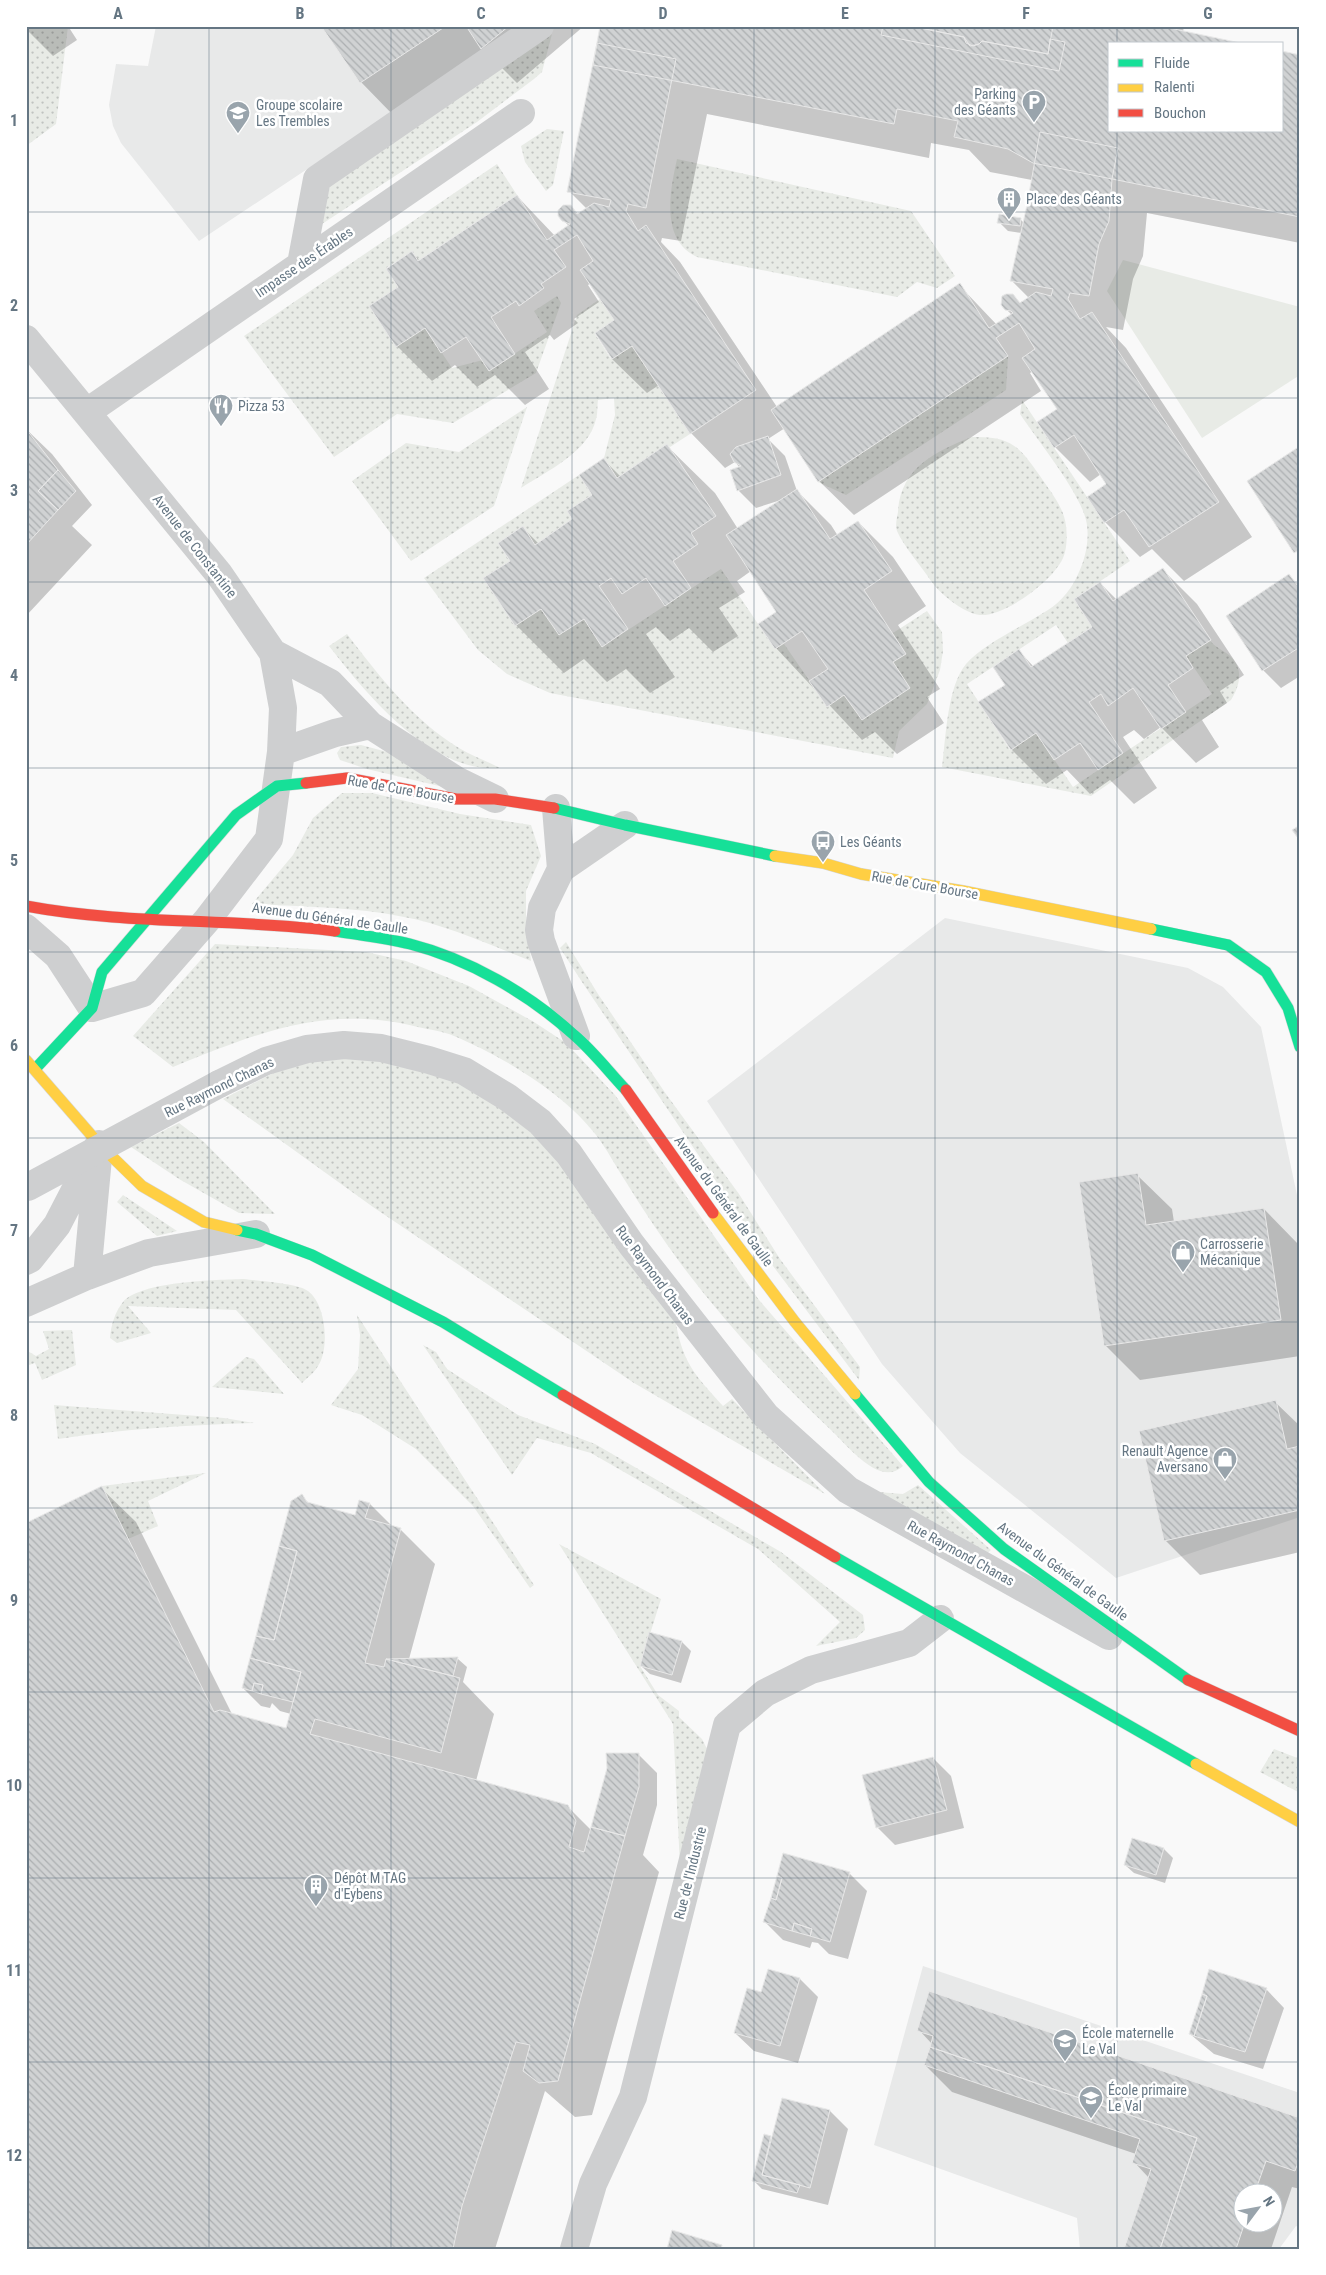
<svg xmlns="http://www.w3.org/2000/svg" width="1326" height="2275" viewBox="0 0 1326 2275" font-family="'Roboto Condensed',sans-serif">
<style>
.built{fill:#e8e9e9;fill-rule:evenodd}
.grass{fill:url(#grass-dots)}
.park{fill:#e8ebe6}
.shadow{fill:#0003;fill-rule:evenodd}
.building{fill:url(#building-back-hatch);stroke:#e8e8e8}
.lines{fill:none;stroke-linecap:round;stroke-linejoin:round}
.fast-casing{stroke:#d5d6d7;stroke-width:12}
.slow-casing{stroke:#d5d6d7;stroke-width:12}
.jam-casing{stroke:#d5d6d7;stroke-width:12}
.street{stroke:#cecfd0;stroke-width:28}
.fast{stroke:#16e098;stroke-width:11}
.slow{stroke:#ffcf43;stroke-width:11}
.jam{stroke:#f24e42;stroke-width:11}
.street-bridge{stroke:#cecfd0;stroke-width:28}
.grid{fill:none;stroke:#657683;stroke-width:1;stroke-opacity:0.55}
.labels{text-anchor:middle;stroke-width:5;stroke-linejoin:round;paint-order:stroke}
.poi-label{font-size:14px;fill:#657683;stroke:#fff;text-anchor:start}
.street-label{font-size:14px;fill:#657683;stroke:#fff}
.neatline{fill:none;stroke:#657683;stroke-width:2}
.grid-label{font-size:16px;text-anchor:middle;font-weight:bold;fill:#657683}
</style>
<defs>
<pattern id="grass-dots" width="8" height="8" patternUnits="userSpaceOnUse" patternTransform="scale(1.25)"><rect width="8" height="8" fill="#e8ebe6"/><path d="M2 2h.1M6 6h.1" fill="none" stroke="#c0c3c0" stroke-width="1.8" stroke-linecap="round"/></pattern>
<pattern id="building-back-hatch" width="6" height="6" patternUnits="userSpaceOnUse" patternTransform="scale(1.25)"><rect width="6" height="6" fill="#d0d2d3"/><path d="M-1 5l2 2M0 0l6 6M5-1l2 2" fill="none" stroke="#acafb1"/></pattern>
</defs>
<rect width="100%" height="100%" fill="#f9f9f9"/>
<!-- built -->
<path class="built" d="M156 26H522L199 241 121 143 113 126 109 105 116 64 148 66Z
M945 918 1188 968 1223 987 1261 1027 1300 1209V1517L1116 1578 960 1453 882 1364 707 1101Z
M923 1966 1300 2093V2228L1296 2226 1279 2249H1080L1077 2218 874 2145ZM1244 2192H1274V2222H1244Z"/>
<!-- grass -->
<path class="grass" d="M26 26H68L56 124 26 146Z
M552 34 542 72 534 79 477 122 319 226 332 179Z
M547 129 564 131 553 185 546 191 525 162 521 146Z
M677 159 911 211 955 276 937 288 917 282 897 297 697 257C660 240 670 191 677 159Z
M497 164 517 195 418 261 412 252 386 268 398 287 370 306 425 328 452 368 483 360 489 371 547 332 534 311 557 296 561 303 536 373 453 423 397 414 334 457 244 336Z
M600 299 614 320 595 334 611 359 632 346 690 434 670 447 667 445 617 478 604 458 615 415 614 398 598 400C597 406 598 413 596 419 589 452 547 471 521 488L577 315Z
M1008 356 1006 390 846 495 818 482Z
M1022 400 1130 561 1074 599 1092 627 1068 643 1056 625 967 684 1010 750 1036 733 1073 787 1212 694 1186 656 1210 641C1217 649 1226 651 1232 658 1244 671 1239 687 1231 700L1091 796 942 767C946 738 947 687 966 664 983 644 1025 625 1048 610 1062 601 1073 587 1079 572 1086 557 1090 537 1086 520 1079 491 1038 441 1020 414Z
M527 407 494 506 411 561 352 481 406 443 459 452Z
M972 437C1011 436 1019 446 1040 476 1050 491 1064 507 1066 526 1067 533 1067 545 1065 552 1060 577 1005 617 980 615 965 614 940 594 931 581 922 567 904 547 897 531 895 526 897 517 898 512 900 468 936 451 972 437Z
M579 475 592 495 567 511 572 519 535 545 523 526 498 543 510 561 484 579 515 626 541 609 559 635 584 619 602 647 721 569 775 649 784 644 827 706 844 695 862 720 910 688 893 662 906 653 893 633 927 611 942 632 943 651 940 670 927 704 899 731 893 758 550 693 507 674 478 650 424 578Z
M347 634C379 676 413 720 459 748 472 756 487 761 500 768 432 774 367 695 329 646Z
M361 745 391 753 456 790 367 769 340 760 337 753 341 747Z
M342 793H372L460 814 531 825 541 856 526 891V915L531 961C493 946 444 924 404 917 354 907 303 907 252 904L293 855 313 818Z
M566 942 598 994 666 1094 739 1194 780 1259 860 1367 859 1380 773 1266 582 982 560 948Z
M215 944 366 952 406 961 469 986 534 1022 566 1043 615 1095 759 1300 903 1466C880 1488 848 1446 832 1431 777 1379 726 1324 681 1264 662 1238 643 1210 626 1182 616 1167 607 1149 596 1135 564 1093 502 1056 454 1036 443 1031 430 1030 418 1027 326 1004 257 1033 173 1067L133 1036Z
M338 1053 427 1068 491 1097 568 1164 675 1318C682 1362 694 1374 723 1406L732 1399 825 1494 634 1383 373 1207 223 1099 289 1065Z
M179 1123 204 1142 275 1214 239 1213 179 1179 131 1147Z
M123 1195 177 1231 157 1236 117 1202Z
M244 1279C258 1281 298 1283 308 1291 326 1304 330 1348 318 1366 315 1372 307 1378 302 1383L236 1310 128 1306 151 1333 117 1343 110 1338C111 1325 115 1312 123 1302 141 1281 217 1280 244 1279Z
M357 1315 534 1585 530 1588 473 1506 416 1449 362 1415 331 1405 358 1369 360 1335Z
M72 1330 76 1365 42 1380 35 1363 26 1366V1350L36 1356 49 1349 43 1331Z
M423 1345 436 1352 447 1369 518 1415 595 1444 781 1552 863 1615 865 1630 856 1638 816 1646 840 1622 758 1549 591 1453 537 1438 512 1475Z
M246 1357 254 1359 284 1394 212 1387Z
M54 1405 224 1418 254 1423C188 1425 124 1429 58 1439Z
M206 1473 148 1501 158 1526 128 1539 102 1486Z
M918 1485 991 1550 982 1558 878 1492 903 1494Z
M559 1544 661 1599 640 1666 658 1695 679 1711V1717L702 1739 711 1757 680 1866 673 1724Z
M1274 1749 1300 1759V1793L1260 1772Z"/>
<!-- park -->
<path class="park" d="M1123 260 1300 307V375L1202 438 1107 291Z"/>
<!-- shadow -->
<path class="shadow" d="M26 26H68L77 40 53 56 26 29Z
M323 26H584L517 83 489 55 395 117 361 82Z
M601 26H1184L1183 32 1110 44V131H1282L1300 56V243L1147 213 1143 256 1133 279 1123 330 1106 327 1126 348 1252 537 1184 581 1152 549 1140 557 1105 522 1088 498 1108 484 1101 474 1090 482 1055 447 1058 410 1033 371 1030 373 1041 391 854 515 819 481 785 428 768 439 785 456 797 491 831 525 838 536 858 522 893 557 926 606 898 625 940 689 927 697 944 723 897 754 875 732 862 740 776 648 760 624 778 612 751 571 737 581 745 592 719 608 738 636 713 652 689 628 670 641 656 627 646 634 675 677 650 693 626 669 607 682 584 659 564 673 516 625 485 579 511 561 523 528 539 544 574 520 593 495 604 460 621 477 667 446 715 493 738 529 781 500 756 508 738 490 740 468 735 462 725 468 691 433 659 385 647 393 612 359 596 334 616 321 591 283 588 285 599 302 574 319 578 323 554 340 550 335 525 352 549 389 525 405 495 375 477 387 455 365 432 381 397 346 400 287 412 253 420 261 517 196 555 236 569 226 563 220 571 206 579 215 587 209 569 191ZM707 114 929 158 931 143 969 150 990 172 1032 180 1024 223 1020 219 999 222 1008 231 1022 233 1011 280 1029 298 1006 309 1012 315 997 325 959 285 777 407 680 262 661 242 662 238 681 241Z
M26 429 52 454 92 505 72 526 92 545 26 616Z
M1300 447V557L1248 481Z
M1163 570 1197 604 1244 675 1220 691 1227 703 1202 720 1219 747 1196 763 1161 727 1144 739 1134 730 1123 737 1157 788 1134 804 1110 780 1090 794 1067 770 1046 784 1012 750 980 703 1006 685 1019 651 1034 667 1094 627 1100 583 1117 600Z
M1289 576 1300 586V676L1281 688 1263 670Z
M1137 1175 1172 1209 1174 1222 1264 1209 1298 1244 1300 1356 1140 1380 1105 1345Z
M1275 1402 1300 1426V1552L1200 1575 1165 1540Z
M101 1488 136 1522 232 1714 287 1729 291 1714 280 1711 272 1703 270 1708 261 1706 243 1688 301 1496 310 1504 356 1517 360 1501 370 1504 393 1527 400 1529 435 1564 409 1659H458L467 1667 463 1682 494 1714 476 1781 568 1807 591 1830 639 1755 657 1773V1805L643 1855 659 1872 592 2115 575 2117 545 2091 495 2249H26Z
M682 1642 691 1651 681 1683 650 1674 641 1666Z
M933 1758 951 1776 964 1828 895 1845 877 1827Z
M1133 1840 1164 1849 1173 1858 1165 1883 1134 1873 1125 1865Z
M849 1873 867 1891 848 1959 829 1954 818 1943 812 1942 810 1948 783 1940 765 1922Z
M769 1970 800 1979 818 1997 798 2063 754 2051 735 2033 762 1993Z
M1266 1989 1284 2008 1263 2069 1214 2054 1190 2034Z
M919 2030 1300 2119V2189L1292 2187 1271 2249H1125L1149 2178 1134 2162 1136 2154 952 2092 925 2065 932 2044ZM1244 2192H1274V2222H1244Z
M783 2099 830 2111 848 2129 828 2205 762 2189 753 2180 765 2136 772 2139Z"/>
<!-- building -->
<path class="building" d="M321 26H446L360 83Z
M466 26H509L481 49Z
M600 26H1160L1245 44H1110V131H1282V51L1300 55V217L1033 163 1008 149 954 137 958 121 897 109 894 124 593 65Z
M883 26H911L964 37 966 43 973 46 979 44 982 41 1048 54 1050 39 1065 42 1059 71 881 35Z
M911 26H1053L1048 54 982 41 979 44 970 46 964 37Z
M597 43 676 59 646 208 628 204 626 211 638 231 646 225 756 390 690 434 632 346 612 359 595 333 614 320 580 270 593 261 577 235 554 250 566 267 541 284 544 288 519 306 516 301 491 317 515 354 489 371 466 337 441 353 425 328 396 347 369 306 398 287 386 269 412 251 418 261 517 195 547 240 570 224 562 221 558 216V210L563 205H571L577 214 594 203 609 207 611 200 567 192Z
M1040 132 1118 148 1112 179 1109 221 1099 244 1089 296 1070 293 1068 299 1080 319 1092 312 1219 502 1149 547 1124 510 1104 523 1087 497 1106 484 1074 435 1054 448 1037 422 1057 409 1022 358 1035 349 1019 323 996 338 1008 356 818 482 771 410 960 283 989 328 1013 313 1011 311 1005 310 1001 305 1002 296 1006 294H1013L1020 303 1036 292 1051 296 1053 289 1010 281 1027 205Z
M999 214 1021 218 1020 226 997 223Z
M26 429 58 470 38 491 58 510 26 545Z
M768 436 781 475 737 491 730 470 741 466 734 462 730 454 736 447Z
M667 444 716 516 691 533 698 544 673 561 691 588 665 606 646 578 622 594 611 578 599 586 628 629 602 647 584 619 559 635 541 609 515 626 483 578 510 561 498 543 523 526 535 545 572 519 567 511 592 495 579 475 604 458 617 478Z
M1300 446V549L1294 553 1247 481Z
M58 470 76 491 58 510 38 491Z
M797 489 830 539 858 521 892 571 864 590 906 654 893 662 910 688 862 720 844 695 827 707 809 681 828 669 802 631 775 649 758 624 776 612 726 535Z
M1163 568 1211 640 1186 656 1193 668 1168 685 1186 712 1161 729 1133 688 1108 706 1101 694 1089 702 1123 753 1098 770 1080 743 1054 760 1036 733 1011 750 978 702 1005 685 993 667 1019 649 1031 667 1092 627 1074 599 1100 582 1113 601Z
M1289 574 1300 589V647L1262 671 1226 616Z
M1300 825V841L1292 830Z
M1138 1173 1146 1225 1264 1208 1281 1320 1104 1346 1079 1182Z
M1276 1400 1287 1449 1300 1446V1510L1164 1541 1139 1431Z
M102 1486 214 1712 220 1710 286 1728 301 1672 250 1658 256 1636 274 1640 297 1551 279 1546 291 1501 302 1494 307 1502 355 1515 359 1500 370 1503 365 1518 401 1528 365 1663 384 1667 386 1659 460 1678 441 1753 315 1719 310 1734 568 1805 576 1821 569 1847 584 1852 591 1827 625 1836 558 2081 539 2083 523 2071 530 2045 516 2042 462 2206 453 2249H26V1523Z
M279 1546 297 1551 274 1640 256 1636Z
M649 1632 682 1641 672 1675 640 1666Z
M458 1657 453 1676 386 1659Z
M250 1658 301 1672 293 1702 261 1694 263 1685 254 1683 252 1691 242 1688Z
M254 1683 263 1685 261 1694 252 1691Z
M606 1753H639V1787L625 1836 591 1827 607 1768Z
M933 1757 947 1810 876 1828 862 1775Z
M1132 1838 1164 1848 1156 1875 1124 1865Z
M783 1853 850 1872 830 1942 810 1936 812 1929 794 1923 792 1931 763 1922 771 1898 776 1900 782 1878 777 1876Z
M777 1876 782 1878 776 1900 771 1898Z
M794 1923 812 1929 810 1936 792 1931Z
M768 1969 800 1978 780 2046 734 2033 747 1988 761 1992Z
M1209 1969 1267 1988 1245 2052 1194 2036 1207 1996 1202 1994Z
M929 1991 1300 2118V2157L1295 2171 1266 2161 1255 2192H1244L1245 2222 1236 2249H1160L1197 2138 930 2047 933 2036 917 2031Z
M1202 1994 1207 1996 1194 2036 1189 2034Z
M930 2047 1197 2138 1160 2249H1124L1151 2169 1132 2163 1140 2139 924 2065Z
M782 2098 830 2110 810 2188 762 2175Z
M764 2134 771 2136 762 2175 800 2185 797 2193 752 2181Z
M672 2230 722 2245 721 2249H667Z"/>
<g class="lines">
<defs>
<path id="fast" d="M554 808 625 825 775 856
M1151 929 1228 945 1266 972 1288 1008 1300 1047
M335 931C360 935 385 938 410 944 469 959 529 994 574 1035 593 1051 609 1072 626 1090
M36 1068 92 1008 102 972 236 815 277 786 306 783
M237 1230 256 1234 312 1255 443 1322 563 1395
M855 1394 929 1482 1004 1549 1188 1680
M835 1557 1196 1764"/>
<path id="slow" d="M775 856 823 863 861 874 963 891 1151 929
M26 1060 99 1144 142 1186 204 1222 237 1230
M713 1213 795 1322 855 1394
M1196 1764 1300 1822"/>
<path id="jam" d="M306 783 347 778 456 799H495L554 808
M26 906C127 925 232 918 335 931
M626 1090 713 1213
M563 1395 835 1557
M1188 1680 1300 1731"/>
</defs>
<!-- fast casing -->
<use href="#fast" class="fast-casing"/>
<!-- slow casing -->
<use href="#slow" class="slow-casing"/>
<!-- jam casing -->
<use href="#jam" class="jam-casing"/>
<!-- street -->
<path class="street" d="M301 264 317 179 540 26
M26 339 219 574 273 653 283 708 281 752 269 839 207 920 143 993 92 1008 58 956 26 928
M87 412 521 113
M273 653 330 683 370 725
M281 752 335 733 370 725 456 780 495 799
M556 808 561 869
M576 1036 541 941 539 930 542 908 561 869 625 825
M219 1084 266 1061 307 1049 344 1045 381 1048 429 1060 464 1071 507 1097 540 1122 569 1154 631 1244 766 1416 848 1490 1109 1636
M26 1261 30 1259 57 1225 99 1144
M87 1276 98 1158
M26 1303 87 1276 149 1253 256 1234
M574 2249 593 2184 633 2097 727 1725 765 1693 811 1670 909 1643 940 1619"/>
<!-- fast -->
<use href="#fast" class="fast"/>
<!-- slow -->
<use href="#slow" class="slow"/>
<!-- jam -->
<use href="#jam" class="jam"/>
<!-- street-bridge -->
<path class="street-bridge" d="M28 1187 219 1084"/>
</g>
<!-- grid -->
<path class="grid" d="M209 26V2249M391 26V2249M572 26V2249M754 26V2249M935 26V2249M1117 26V44M1117 131V2249M26 212H1300M26 398H1300M26 582H1300M26 768H1300M26 952H1300M26 1138H1300M26 1322H1300M26 1508H1300M26 1692H1300M26 1878H1300M26 2062H1300"/>
<!-- icons -->
<defs>
<symbol id="parking-pin" viewBox="-11 -11 22 30"><path d="M0 17L-7.5 6A9.5 9.5 0 1 1 7.5 6Z" fill="#99a4ac" stroke="#fff"/><path d="M-3.5-5.5H1a3.5 3.5 0 0 1 0 7H-1V5.5H-3.5ZM-1-3.4V-.6H.8a1.4 1.4 0 0 0 0-2.8Z" fill="#fff"/></symbol>
<symbol id="school-pin" viewBox="-11 -11 22 30"><path d="M0 17L-7.5 6A9.5 9.5 0 1 1 7.5 6Z" fill="#99a4ac" stroke="#fff"/><path d="M0-5L7-2L0 1L-7-2ZM-4 1L0 2.5L4 1V4Q0 6-4 4Z" fill="#fff"/></symbol>
<symbol id="building-pin" viewBox="-11 -11 22 30"><path d="M0 17L-7.5 6A9.5 9.5 0 1 1 7.5 6Z" fill="#99a4ac" stroke="#fff"/><path d="M-4-6H4V6H1V3H-1V6H-4ZM-2.5-4.3h1.7v1.8h-1.7ZM.8-4.3h1.7v1.8H.8ZM-2.5-1h1.7V.8h-1.7ZM.8-1h1.7V.8H.8Z" fill="#fff"/></symbol>
<symbol id="restaurant-pin" viewBox="-11 -11 22 30"><path d="M0 17L-7.5 6A9.5 9.5 0 1 1 7.5 6Z" fill="#99a4ac" stroke="#fff"/><path d="M-5-6h1v4h1v-4h1v4h1v-4h1v5L-1.5 .5V6h-2V.5L-5-1ZM5-6V6H3V1.5H1.5Q1.5-4 5-6Z" fill="#fff"/></symbol>
<symbol id="bus-pin" viewBox="-11 -11 22 30"><path d="M0 17L-7.5 6A9.5 9.5 0 1 1 7.5 6Z" fill="#99a4ac" stroke="#fff"/><path d="M-5-6H5V4H4V6H2V4H-2V6H-4V4H-5ZM-3.5-4V0h7V-4ZM-3.5 1.2v1.5H-2V1.2ZM2 1.2v1.5H3.5V1.2Z" fill="#fff"/></symbol>
<symbol id="shop-pin" viewBox="-11 -11 22 30"><path d="M0 17L-7.5 6A9.5 9.5 0 1 1 7.5 6Z" fill="#99a4ac" stroke="#fff"/><path d="M-5-2.5h2.3a2.7 3.5 0 0 1 5.4 0H5L5.5 6h-11ZM-1.5-2.5h3a1.5 2.3 0 0 0-3 0Z" fill="#fff"/></symbol>
</defs>
<g fill-rule="evenodd">
<use href="#parking-pin" x="1020" y="88" width="28" height="38"/>
<use href="#school-pin" x="224" y="99" width="28" height="38"/>
<use href="#building-pin" x="995" y="185" width="28" height="38"/>
<use href="#restaurant-pin" x="207" y="392" width="28" height="38"/>
<use href="#bus-pin" x="809" y="828" width="28" height="38"/>
<use href="#shop-pin" x="1169" y="1238" width="28" height="38"/>
<use href="#shop-pin" x="1211" y="1445" width="28" height="38"/>
<use href="#building-pin" x="302" y="1872" width="28" height="38"/>
<use href="#school-pin" x="1051" y="2027" width="28" height="38"/>
<use href="#school-pin" x="1077" y="2084" width="28" height="38"/>
</g>
<g class="labels">
<!-- poi labels -->
<g class="poi-label">
<text x="1016" y="99" text-anchor="end">Parking<tspan x="1016" dy="16">des Géants</tspan></text>
<text x="256" y="110">Groupe scolaire<tspan x="256" dy="16">Les Trembles</tspan></text>
<text x="1026" y="204">Place des Géants</text>
<text x="238" y="411">Pizza 53</text>
<text x="840" y="847">Les Géants</text>
<text x="1200" y="1249">Carrosserie<tspan x="1200" dy="16">Mécanique</tspan></text>
<text x="1208" y="1456" text-anchor="end">Renault Agence<tspan x="1208" dy="16">Aversano</tspan></text>
<text x="334" y="1883">Dépôt M TAG<tspan x="334" dy="16">d'Eybens</tspan></text>
<text x="1082" y="2038">École maternelle<tspan x="1082" dy="16">Le Val</tspan></text>
<text x="1108" y="2095">École primaire<tspan x="1108" dy="16">Le Val</tspan></text>
</g>
<!-- street labels -->
<g class="street-label">
<text transform="translate(304 262) rotate(-34)" y="5">Impasse des Érables</text>
<text transform="translate(195 546) rotate(52)" y="5">Avenue de Constantine</text>
<text transform="translate(401 789) rotate(10)" y="5">Rue de Cure Bourse</text>
<text transform="translate(925 885) rotate(10)" y="5">Rue de Cure Bourse</text>
<text transform="translate(330 918) rotate(8)" y="5">Avenue du Général de Gaulle</text>
<text transform="translate(219 1087) rotate(-26)" y="5">Rue Raymond Chanas</text>
<text transform="translate(724 1201) rotate(54)" y="5">Avenue du Général de Gaulle</text>
<text transform="translate(655 1275) rotate(53)" y="5">Rue Raymond Chanas</text>
<text transform="translate(961 1553) rotate(29)" y="5">Rue Raymond Chanas</text>
<text transform="translate(1063 1571) rotate(36)" y="5">Avenue du Général de Gaulle</text>
<text transform="translate(690 1873) rotate(-76)" y="5">Rue de l'Industrie</text>
</g>
</g>
<!-- border -->
<rect width="1326" height="2275" fill="none" stroke="#ffffff" stroke-width="55"/>
<!-- legend -->
<rect x="1108" y="42" width="175" height="90" fill="#ffffff" stroke="#c1c8cd"/>
<rect x="1118" y="59" width="25" height="8" fill="#16e098" stroke="#c1c8cd"/>
<text x="1154" y="68" font-size="15" fill="#657683">Fluide</text>
<rect x="1118" y="84" width="25" height="8" fill="#ffcf43" stroke="#c1c8cd"/>
<text x="1154" y="92" font-size="15" fill="#657683">Ralenti</text>
<rect x="1118" y="109" width="25" height="8" fill="#f24e42" stroke="#c1c8cd"/>
<text x="1154" y="118" font-size="15" fill="#657683">Bouchon</text>
<!-- north arrow -->
<g transform="translate(1258 2208) rotate(58)"><circle r="24" fill="#ffffff" stroke="#c1c8cd"/>
<path d="M0-4L9 19L0 12L-9 19Z" fill="#99a4ac"/>
<text y="-8" font-size="14" font-weight="bold" text-anchor="middle" fill="#657683">N</text>
</g>
<rect x="28" y="28" width="1270" height="2220" class="neatline"/>
<g class="grid-label">
<text x="118" y="19">A</text>
<text x="300" y="19">B</text>
<text x="481" y="19">C</text>
<text x="663" y="19">D</text>
<text x="845" y="19">E</text>
<text x="1026" y="19">F</text>
<text x="1208" y="19">G</text>
<text x="14" y="126">1</text>
<text x="14" y="311">2</text>
<text x="14" y="496">3</text>
<text x="14" y="681">4</text>
<text x="14" y="866">5</text>
<text x="14" y="1051">6</text>
<text x="14" y="1236">7</text>
<text x="14" y="1421">8</text>
<text x="14" y="1606">9</text>
<text x="14" y="1791">10</text>
<text x="14" y="1976">11</text>
<text x="14" y="2161">12</text>
</g>
</svg>
